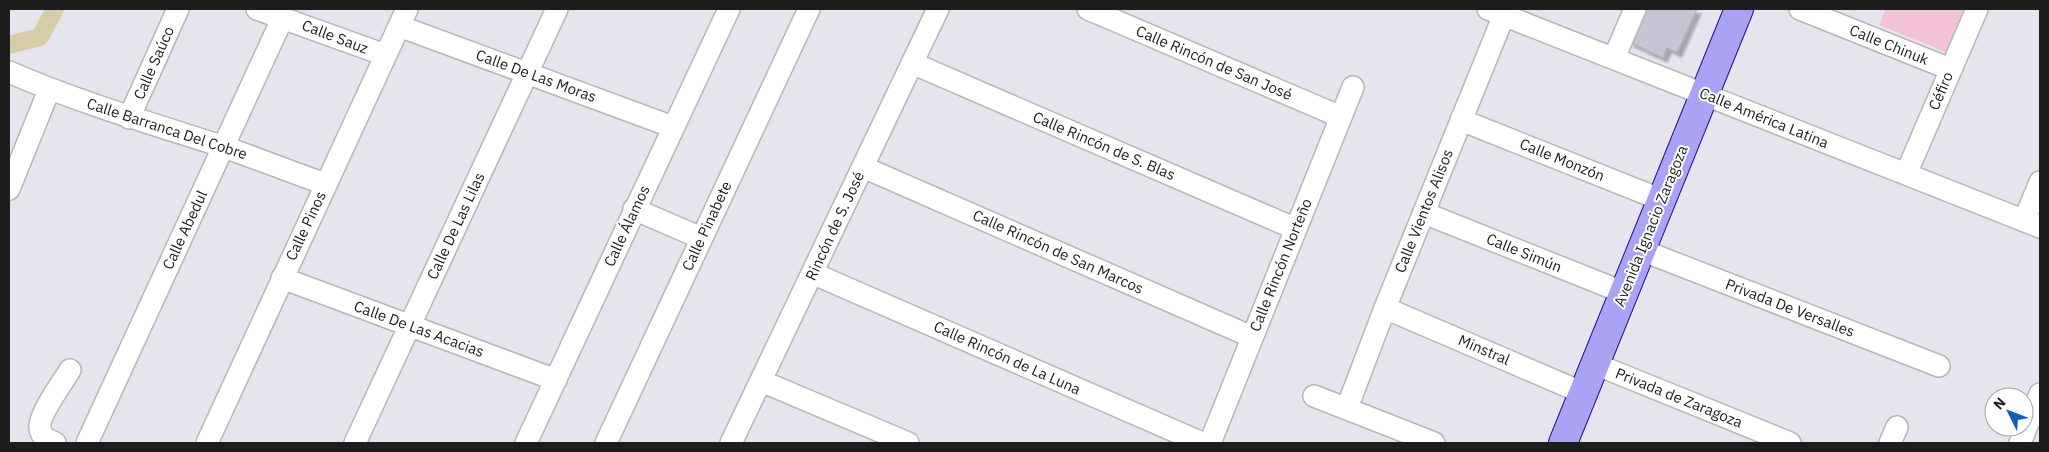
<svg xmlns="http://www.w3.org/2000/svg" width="2049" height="452" viewBox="0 0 2049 452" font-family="'IBM Plex Sans',sans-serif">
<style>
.park{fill:#f5c3d7}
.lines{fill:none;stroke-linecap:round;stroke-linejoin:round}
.canal{stroke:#d8cca7;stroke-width:18}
.building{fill:#c5c5d4;stroke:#a7a8be;filter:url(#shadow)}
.minor-casing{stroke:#b6b6b6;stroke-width:24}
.major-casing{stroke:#240b8b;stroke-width:30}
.minor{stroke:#fff;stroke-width:21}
.major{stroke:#aaa2f4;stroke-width:28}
.labels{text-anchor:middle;stroke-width:4;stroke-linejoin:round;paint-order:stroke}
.street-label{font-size:15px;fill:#1d1d1d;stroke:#fff}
</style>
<defs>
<filter id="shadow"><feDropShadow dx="4.5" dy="4.5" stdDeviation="1" flood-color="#0004"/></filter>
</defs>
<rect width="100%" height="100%" fill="#e6e4ed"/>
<!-- park -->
<path class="park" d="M1886 9H1967L1948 53 1879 25Z"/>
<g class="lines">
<!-- canal -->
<path class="canal" d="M9 45 40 37 55 9"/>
</g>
<!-- building -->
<path class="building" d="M1644 9H1697L1677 53 1667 48 1663 58 1629 42Z"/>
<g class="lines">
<defs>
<path id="minor" d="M257 9 385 55
M1088 9 1341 117
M1488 9 2040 227
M1800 9 1950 69
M399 26 673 127
M1614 58 1635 9
M912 63 1296 229
M9 72C78 102 150 123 221 146 256 158 291 172 325 184
M129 118 178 9
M1461 120 1662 200
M863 167 1252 337
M1906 174 1977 9
M9 189 49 90
M634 209 701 238
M1424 213 1625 293
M2024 221 2040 182
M1641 250 1939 366
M812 273 1202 443
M282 278 556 380
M1385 308 1583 393
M1595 364 1790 443
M761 381 908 443
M1314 396 1434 443
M1347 408 1385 308 1504 15
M55 443C48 440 41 437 40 428 38 415 63 382 70 370
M87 443 283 17
M207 443 407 9
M355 443 557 9
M526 443 729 9
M606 443 809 9
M731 443 938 9
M1210 443 1353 87
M1890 443 1897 427
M2020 443 2040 394"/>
<path id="major" d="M1563 443 1739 9"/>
</defs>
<!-- minor casing -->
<use href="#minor" class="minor-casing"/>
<!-- major casing -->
<use href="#major" class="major-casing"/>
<!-- minor -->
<use href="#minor" class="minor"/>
<!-- major -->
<use href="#major" class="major"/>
</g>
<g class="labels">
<!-- street labels -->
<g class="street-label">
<text transform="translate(335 37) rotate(21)" y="5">Calle Sauz</text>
<text transform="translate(1889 45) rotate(22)" y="5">Calle Chinuk</text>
<text transform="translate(154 63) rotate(-66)" y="5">Calle Saúco</text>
<text transform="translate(1214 63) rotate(23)" y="5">Calle Rincón de San José</text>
<text transform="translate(536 76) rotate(20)" y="5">Calle De Las Moras</text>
<text transform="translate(1941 91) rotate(-67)" y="5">Céfiro</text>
<text transform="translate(1764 118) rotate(22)" y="5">Calle América Latina</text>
<text transform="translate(167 129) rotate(18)" y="5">Calle Barranca Del Cobre</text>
<text transform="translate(1104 146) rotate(23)" y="5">Calle Rincón de S. Blas</text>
<text transform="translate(1562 160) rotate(22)" y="5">Calle Monzón</text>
<text transform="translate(1424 211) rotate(-68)" y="5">Calle Vientos Alisos</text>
<text transform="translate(306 226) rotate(-65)" y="5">Calle Pinos</text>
<text transform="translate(456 226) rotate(-65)" y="5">Calle De Las Lilas</text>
<text transform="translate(627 226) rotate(-65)" y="5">Calle Álamos</text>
<text transform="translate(707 226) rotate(-65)" y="5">Calle Pinabete</text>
<text transform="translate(835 226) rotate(-65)" y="5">Rincón de S. José</text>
<text transform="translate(1651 226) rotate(-68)" y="5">Avenida Ignacio Zaragoza</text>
<text transform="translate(185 230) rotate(-65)" y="5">Calle Abedul</text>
<text transform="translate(1058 252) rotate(24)" y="5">Calle Rincón de San Marcos</text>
<text transform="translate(1524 253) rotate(22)" y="5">Calle Simún</text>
<text transform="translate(1281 265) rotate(-68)" y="5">Calle Rincón Norteño</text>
<text transform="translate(1790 308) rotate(21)" y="5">Privada De Versalles</text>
<text transform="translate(419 329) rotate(20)" y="5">Calle De Las Acacias</text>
<text transform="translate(1484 350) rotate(23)" y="5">Minstral</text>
<text transform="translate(1007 358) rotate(24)" y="5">Calle Rincón de La Luna</text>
<text transform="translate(1679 398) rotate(22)" y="5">Privada de Zaragoza</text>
</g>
</g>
<!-- border -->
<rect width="2049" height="452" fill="none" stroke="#1d1d1d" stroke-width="20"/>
<!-- north arrow -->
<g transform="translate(2009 412) rotate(312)"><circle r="24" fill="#ffffff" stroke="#a5a5a5"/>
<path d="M0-4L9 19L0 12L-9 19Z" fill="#0f60bb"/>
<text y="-8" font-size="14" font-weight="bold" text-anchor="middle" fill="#1d1d1d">N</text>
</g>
</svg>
